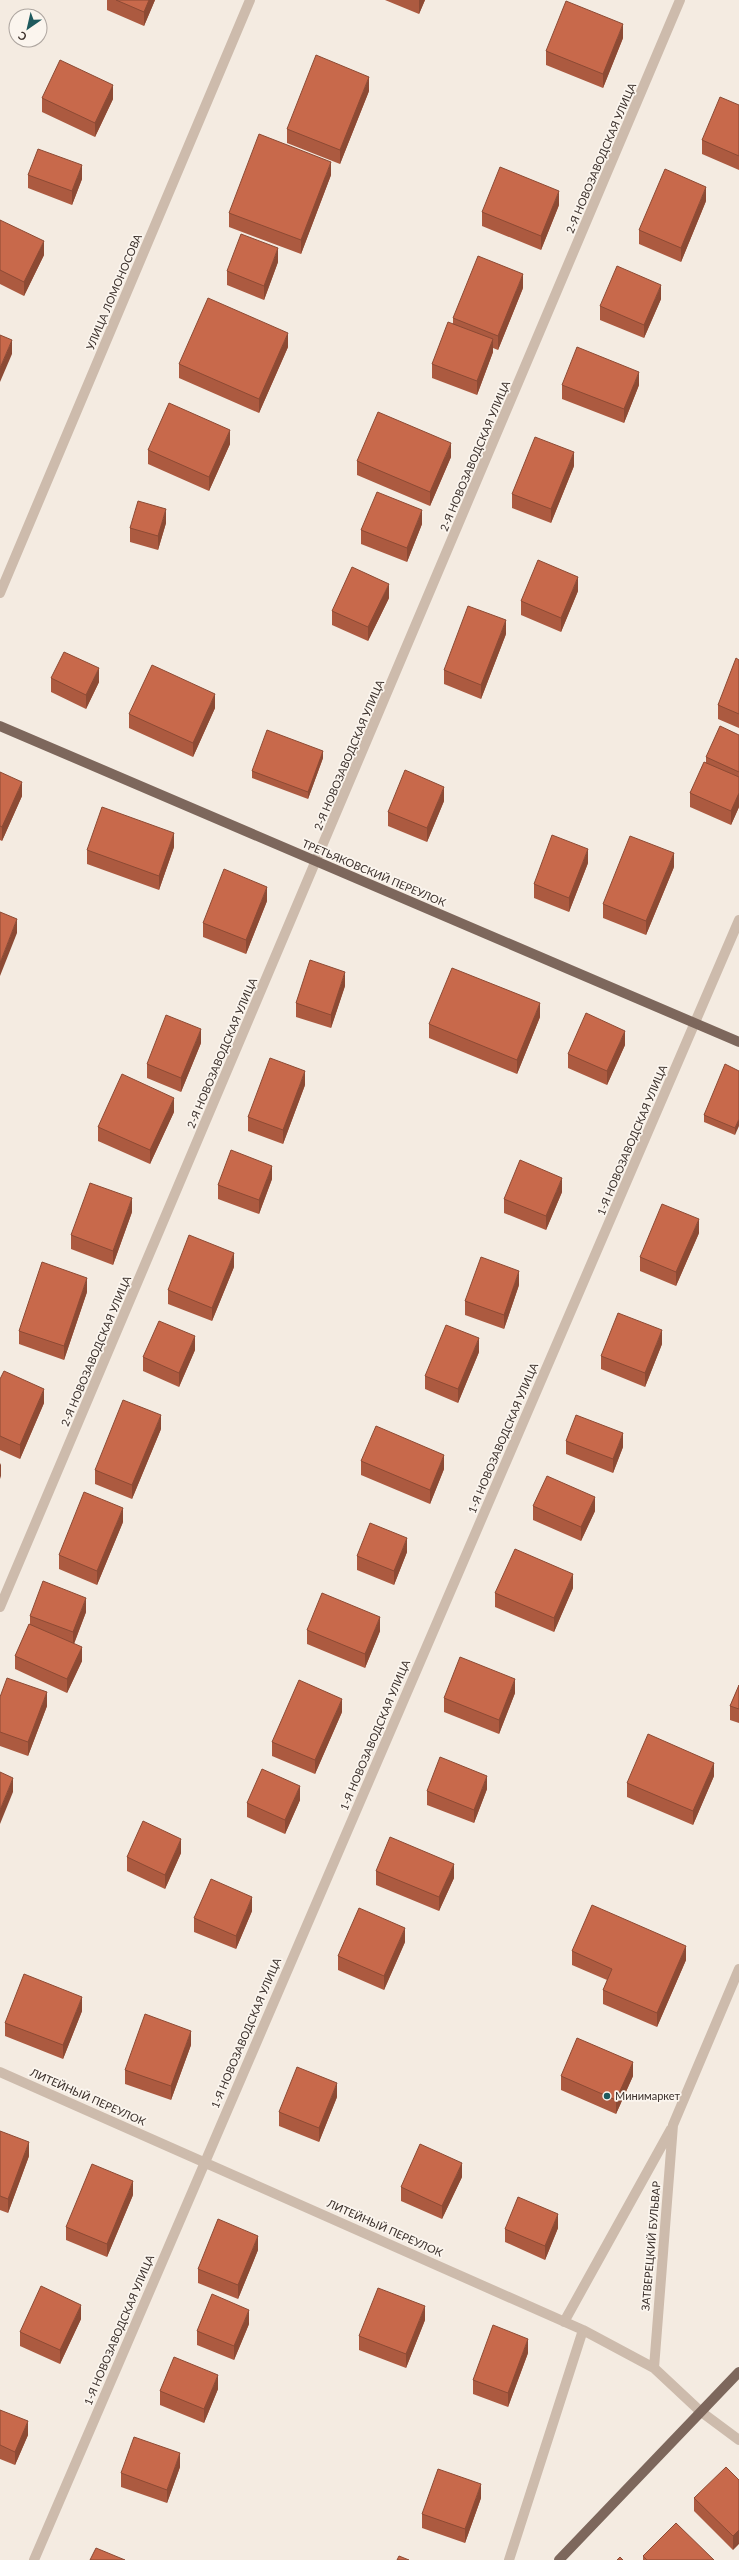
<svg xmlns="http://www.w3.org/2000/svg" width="739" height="2560" viewBox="0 0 739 2560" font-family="Lato,sans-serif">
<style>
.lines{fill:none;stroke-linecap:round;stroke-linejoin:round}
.minor{stroke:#cdbbac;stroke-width:10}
.major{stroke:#7d675c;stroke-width:10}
.wall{fill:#ac5a40}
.shaded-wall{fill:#8c4a34}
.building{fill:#c8694b;stroke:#8c4a34}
.poi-dot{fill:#1f5a5e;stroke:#fbf5ee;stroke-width:1.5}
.labels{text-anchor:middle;stroke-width:3.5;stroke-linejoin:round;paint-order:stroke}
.street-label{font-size:11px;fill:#3b302b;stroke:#fbf5ee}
.poi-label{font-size:11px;fill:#3b302b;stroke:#fbf5ee;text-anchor:start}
</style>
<rect width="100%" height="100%" fill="#f4ebe1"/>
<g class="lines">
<!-- minor -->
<path class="minor" d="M0 593 250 0
M0 1607 680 0
M0 2072 583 2330 654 2368 700 2411 739 2440
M564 2322 671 2129
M654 2368 673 2125 739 1969
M34 2560 739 920
M509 2560 583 2330"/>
<!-- major -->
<path class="major" d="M0 726 739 1042
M559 2560 739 2372"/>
</g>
<!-- wall -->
<path class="wall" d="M107 0H155L144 26 107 10Z
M385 0H425L419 14Z
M623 38 603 88 546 65V51Z
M369 91 340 164 287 143V129Z
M42 98 113 99 95 137 42 112Z
M739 105V170L702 154V140Z
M28 175 82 179 72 205 28 188Z
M331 175 301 254 229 227V213Z
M706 201 681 262 639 244V230Z
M559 205 541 250 482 226V212Z
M0 220 44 255 24 296 0 284Z
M278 262 264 300 227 285V271Z
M523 288 498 350 493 348V352L477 395 432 378V364L453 323V318Z
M661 299 644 338 600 320V306Z
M288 347 259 413 179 378V364Z
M562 385H639L624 423 562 399Z
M230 444 209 491 148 464V450Z
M451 457 430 506 357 475V461Z
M574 466 551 523 512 508V494Z
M166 523 158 550 130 542V528Z
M422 524 407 562 361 544V530Z
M578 591 561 632 521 615V601Z
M389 598 368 641 332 625V611Z
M506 634 481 699 444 684V670Z
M739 660V728L718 719V705Z
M51 678 99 682 86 709 51 692Z
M215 708 193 757 129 728V714Z
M739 735V807L731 825 690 807V793L706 763V757Z
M323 758 308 799 252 778V771Z
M0 772 22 796 2 841 0 840Z
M444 801 427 842 388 826V812Z
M174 847 159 890 87 864V850Z
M588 863 569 912 534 898V884Z
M674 867 646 935 603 918V904Z
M267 901 246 954 203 937V923Z
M345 986 331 1028 296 1017V1003Z
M540 1017 517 1074 429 1038V1024Z
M201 1043 181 1092 147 1078V1064Z
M625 1045 607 1085 568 1068V1054Z
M739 1071 735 1135 704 1122V1115Z
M305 1085 283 1144 248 1131V1117Z
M174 1112 150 1164 98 1141V1127Z
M272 1179 259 1214 218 1199V1185Z
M562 1192 546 1230 504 1213V1199Z
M132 1212 113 1265 71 1249V1235Z
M699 1233 676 1286 640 1271V1257Z
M234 1267 212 1321 168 1304V1290Z
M519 1285 504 1329 465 1315V1301Z
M87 1292 64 1360 19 1344V1331Z
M662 1344 645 1387 601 1369V1356Z
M195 1350 179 1387 143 1371V1357Z
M479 1352 458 1403 425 1389V1376Z
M0 1379 44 1403 20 1459 0 1450Z
M161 1429 132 1499 95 1484V1470Z
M566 1441 623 1447 613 1473 566 1454Z
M361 1461 444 1469 430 1504 361 1475Z
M533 1506 595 1511 581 1541 533 1520Z
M123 1522 97 1585 59 1569V1555Z
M407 1552 394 1585 357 1570V1556Z
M573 1588 554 1632 495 1607V1593Z
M86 1612 74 1644 82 1661 67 1693 15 1669V1656L30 1624V1616Z
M307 1630 380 1631 365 1668 307 1644Z
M739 1685V1723L730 1720V1706Z
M515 1693 499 1734 444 1712V1698Z
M0 1697 47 1706 28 1756 0 1746Z
M342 1712 315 1774 272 1756V1742Z
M714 1776 693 1825 627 1797V1783Z
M487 1789 474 1823 427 1805V1791Z
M300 1800 285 1834 247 1817V1803Z
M181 1853 165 1889 127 1871V1857Z
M376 1871 454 1878 439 1911 376 1885Z
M252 1911 236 1949 194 1932V1918Z
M405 1942 384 1990 338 1970V1956Z
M572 1951 686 1960 657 2027 603 2004V1990L607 1980 572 1965Z
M82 2011 63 2059 5 2036V2023Z
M191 2045 171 2100 125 2084V2070Z
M561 2076H633L616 2114 561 2090Z
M337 2097 319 2142 279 2126V2112Z
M0 2131 29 2156 8 2213 0 2210Z
M462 2177 442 2219 401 2201V2187Z
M133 2195 107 2257 66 2240V2227Z
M558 2228 545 2260 505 2242V2229Z
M258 2250 238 2299 198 2283V2269Z
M81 2319 60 2364 20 2346V2332Z
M425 2320 406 2368 359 2350V2336Z
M249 2324 234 2360 197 2345V2331Z
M528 2353 508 2407 473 2394V2380Z
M218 2389 204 2423 160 2405V2391Z
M0 2410 28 2435 15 2465 0 2459Z
M180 2467 167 2503 121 2487V2473Z
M739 2480 733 2550 694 2511V2498Z
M481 2498 465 2543 422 2528V2514Z
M643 2556 714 2560H643Z"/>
<!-- shaded-wall -->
<path class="shaded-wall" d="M149 0H155L144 26V12Z
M419 0H425L419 14Z
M623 24V38L603 88V74Z
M369 77V91L340 164V150Z
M113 85V99L95 137V123Z
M331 162V175L301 254V240Z
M82 165V179L72 205V191Z
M706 187V201L681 262V248Z
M559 191V205L541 250V236Z
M44 241V255L24 296V282Z
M278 248V262L264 300V286Z
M523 274V288L498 350V336Z
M661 285V299L644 338V325Z
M288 333V347L259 413V399Z
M493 339V352L477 395V381Z
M12 340V354L0 382V368Z
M639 372V385L624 423V409Z
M230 430V444L209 491V477Z
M451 443V457L430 506V492Z
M574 452V466L551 523V509Z
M166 509V523L158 550V536Z
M422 510V524L407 562V548Z
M578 577V591L561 632V618Z
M389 584V598L368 641V627Z
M506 620V634L481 699V685Z
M99 668V682L86 709V695Z
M215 694V708L193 757V743Z
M323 751V758L308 799V792Z
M22 782V796L2 841V827Z
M444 787V801L427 842V828Z
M739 793V807L731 825V811Z
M174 833V847L159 890V876Z
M588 849V863L569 912V898Z
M674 853V867L646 935V921Z
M267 887V901L246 954V940Z
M17 919V933L0 976V963Z
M345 972V986L331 1028V1015Z
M540 1003V1017L517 1074V1060Z
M201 1029V1043L181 1092V1078Z
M625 1031V1045L607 1085V1071Z
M305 1071V1085L283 1144V1130Z
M174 1098V1112L150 1164V1150Z
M739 1119V1126L735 1135V1128Z
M272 1166V1179L259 1214V1200Z
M562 1178V1192L546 1230V1216Z
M132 1198V1212L113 1265V1251Z
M699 1219V1233L676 1286V1272Z
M234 1253V1267L212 1321V1308Z
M519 1271V1285L504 1329V1315Z
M87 1278V1292L64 1360V1346Z
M662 1330V1344L645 1387V1373Z
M195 1336V1350L179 1387V1373Z
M479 1338V1352L458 1403V1389Z
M44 1389V1403L20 1459V1445Z
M161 1415V1429L132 1499V1485Z
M623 1433V1447L613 1473V1459Z
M444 1455V1469L430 1504V1490Z
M1 1463V1476L0 1479V1465Z
M595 1497V1511L581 1541V1527Z
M123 1508V1522L97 1585V1571Z
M407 1538V1552L394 1585V1571Z
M573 1574V1588L554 1632V1618Z
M86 1598V1612L73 1646V1632Z
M380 1617V1631L365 1668V1654Z
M82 1647V1661L67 1693V1679Z
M515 1679V1693L499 1734V1720Z
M47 1692V1706L28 1756V1742Z
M342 1699V1712L315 1774V1760Z
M714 1763V1776L693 1825V1811Z
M487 1776V1789L474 1823V1810Z
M13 1778V1792L0 1824V1810Z
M300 1786V1800L285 1834V1820Z
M181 1839V1853L165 1889V1875Z
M454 1864V1878L439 1911V1897Z
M252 1897V1911L236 1949V1936Z
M405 1928V1942L384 1990V1976Z
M686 1946V1960L657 2027V2013Z
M82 1997V2011L63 2059V2045Z
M191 2031V2045L171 2100V2086Z
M633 2062V2076L616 2114V2100Z
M337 2083V2097L319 2142V2128Z
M29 2142V2156L8 2213V2199Z
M462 2163V2177L442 2219V2206Z
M133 2181V2195L107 2257V2244Z
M558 2214V2228L545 2260V2246Z
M258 2236V2250L238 2299V2285Z
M81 2305V2319L60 2364V2350Z
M425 2306V2320L406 2368V2354Z
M249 2310V2324L234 2360V2346Z
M528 2339V2353L508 2407V2393Z
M218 2375V2389L204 2423V2409Z
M28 2421V2435L15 2465V2452Z
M180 2453V2467L167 2503V2490Z
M481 2484V2498L465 2543V2529Z
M739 2530V2544L733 2550V2536Z"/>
<!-- building -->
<path class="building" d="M116 0H149L144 12Z
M566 1 623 24 603 74 546 51Z
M316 55 369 77 340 150 287 129Z
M60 60 113 85 95 123 42 98Z
M720 97 739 105V156L702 140Z
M259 134 331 162 301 240 229 213Z
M38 149 82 165 72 191 28 175Z
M500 167 559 191 541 236 482 212Z
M665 169 706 187 681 248 639 230Z
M0 220 44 241 24 282 0 270Z
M241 234 278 248 264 286 227 271Z
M478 256 523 274 498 336 453 318Z
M617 266 661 285 644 325 600 306Z
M208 298 288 333 259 399 179 364Z
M448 322 493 339 477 381 432 364Z
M0 335 12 340 0 368Z
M577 347 639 372 624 409 562 385Z
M169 403 230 430 209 477 148 450Z
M378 412 451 443 430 492 357 461Z
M535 437 574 452 551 509 512 494Z
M377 492 422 510 407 548 361 530Z
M138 501 166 509 158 536 130 528Z
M538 560 578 577 561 618 521 601Z
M352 567 389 584 368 627 332 611Z
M468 606 506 620 481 685 444 670Z
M64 652 99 668 86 695 51 678Z
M736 658 739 660V714L718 705Z
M152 665 215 694 193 743 129 714Z
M720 726 739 735V772L706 757Z
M267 730 323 751 308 792 252 771Z
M704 762 739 777V793L731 811 690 793Z
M405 770 444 787 427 828 388 812Z
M0 772 22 782 2 827 0 826Z
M102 807 174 833 159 876 87 850Z
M552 835 588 849 569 898 534 884Z
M630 836 674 853 646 921 603 904Z
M224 869 267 887 246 940 203 923Z
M0 912 17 919 0 963Z
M310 960 345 972 331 1015 296 1003Z
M452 968 540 1003 517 1060 429 1024Z
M586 1013 625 1031 607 1071 568 1054Z
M166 1015 201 1029 181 1078 147 1064Z
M270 1058 305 1071 283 1130 248 1117Z
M725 1064 739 1071V1119L735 1128 704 1115Z
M122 1074 174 1098 150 1150 98 1127Z
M231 1150 272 1166 259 1200 218 1185Z
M520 1160 562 1178 546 1216 504 1199Z
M90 1183 132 1198 113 1251 71 1235Z
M662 1204 699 1219 676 1272 640 1257Z
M189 1235 234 1253 212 1308 168 1290Z
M481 1257 519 1271 504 1315 465 1301Z
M42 1262 87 1278 64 1346 19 1331Z
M618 1313 662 1330 645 1373 601 1356Z
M159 1321 195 1336 179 1373 143 1357Z
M446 1325 479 1338 458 1389 425 1376Z
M4 1371 44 1389 20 1445 0 1436V1379Z
M123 1400 161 1415 132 1485 95 1470Z
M576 1415 623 1433 613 1459 566 1441Z
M376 1426 444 1455 430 1490 361 1461Z
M547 1476 595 1497 581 1527 533 1506Z
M84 1492 123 1508 97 1571 59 1555Z
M370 1523 407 1538 394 1571 357 1556Z
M515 1549 573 1574 554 1618 495 1593Z
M43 1581 86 1598 73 1632 30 1616Z
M322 1593 380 1617 365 1654 307 1630Z
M29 1624 82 1647 67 1679 15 1656Z
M460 1657 515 1679 499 1720 444 1698Z
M7 1678 47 1692 28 1742 0 1732V1697Z
M299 1680 342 1699 315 1760 272 1742Z
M739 1685V1709L730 1706Z
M648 1734 714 1763 693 1811 627 1783Z
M440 1757 487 1776 474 1810 427 1791Z
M262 1769 300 1786 285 1820 247 1803Z
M0 1772 13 1778 0 1810Z
M143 1821 181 1839 165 1875 127 1857Z
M390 1837 454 1864 439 1897 376 1871Z
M211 1879 252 1897 236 1936 194 1918Z
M592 1905 686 1946 657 2013 603 1990 612 1969 572 1951Z
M359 1908 405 1928 384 1976 338 1956Z
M24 1974 82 1997 63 2045 5 2023Z
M145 2014 191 2031 171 2086 125 2070Z
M577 2038 633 2062 616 2100 561 2076Z
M297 2067 337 2083 319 2128 279 2112Z
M0 2131 29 2142 8 2199 0 2196Z
M420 2144 462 2163 442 2206 401 2187Z
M92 2164 133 2181 107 2244 66 2227Z
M518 2197 558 2214 545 2246 505 2229Z
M218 2219 258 2236 238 2285 198 2269Z
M41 2286 81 2305 60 2350 20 2332Z
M378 2288 425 2306 406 2354 359 2336Z
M212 2294 249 2310 234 2346 197 2331Z
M493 2325 528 2339 508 2393 473 2380Z
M174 2357 218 2375 204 2409 160 2391Z
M0 2410 28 2421 15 2452 0 2445Z
M134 2437 180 2453 167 2490 121 2473Z
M726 2467 739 2480V2530L733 2536 694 2498Z
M438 2469 481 2484 465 2529 422 2514Z
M676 2523 714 2560H647L643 2556Z
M96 2548 125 2560H90Z
M399 2556 409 2560H397Z
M620 2557 623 2560H617Z"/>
<!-- markers -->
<circle class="poi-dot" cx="607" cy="2096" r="4"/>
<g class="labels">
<!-- street labels -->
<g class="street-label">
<text transform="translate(601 158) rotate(-67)" y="4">2-Я НОВОЗАВОДСКАЯ УЛИЦА</text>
<text transform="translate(114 292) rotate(-67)" y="4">УЛИЦА ЛОМОНОСОВА</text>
<text transform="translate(475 456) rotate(-67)" y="4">2-Я НОВОЗАВОДСКАЯ УЛИЦА</text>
<text transform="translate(349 755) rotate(-67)" y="4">2-Я НОВОЗАВОДСКАЯ УЛИЦА</text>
<text transform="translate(374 873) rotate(23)" y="4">ТРЕТЬЯКОВСКИЙ ПЕРЕУЛОК</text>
<text transform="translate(222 1053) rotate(-67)" y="4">2-Я НОВОЗАВОДСКАЯ УЛИЦА</text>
<text transform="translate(632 1140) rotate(-67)" y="4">1-Я НОВОЗАВОДСКАЯ УЛИЦА</text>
<text transform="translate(96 1351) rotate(-67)" y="4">2-Я НОВОЗАВОДСКАЯ УЛИЦА</text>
<text transform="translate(503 1438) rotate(-67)" y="4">1-Я НОВОЗАВОДСКАЯ УЛИЦА</text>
<text transform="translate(375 1735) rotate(-67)" y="4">1-Я НОВОЗАВОДСКАЯ УЛИЦА</text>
<text transform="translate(246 2033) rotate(-67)" y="4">1-Я НОВОЗАВОДСКАЯ УЛИЦА</text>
<text transform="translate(88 2097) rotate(24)" y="4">ЛИТЕЙНЫЙ ПЕРЕУЛОК</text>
<text transform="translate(385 2228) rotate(24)" y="4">ЛИТЕЙНЫЙ ПЕРЕУЛОК</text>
<text transform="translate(651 2246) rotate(-85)" y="4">ЗАТВЕРЕЦКИЙ БУЛЬВАР</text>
<text transform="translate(119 2330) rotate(-67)" y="4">1-Я НОВОЗАВОДСКАЯ УЛИЦА</text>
</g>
<!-- poi labels -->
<g class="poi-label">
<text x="615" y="2100">Минимаркет</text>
</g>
</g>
<!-- north arrow -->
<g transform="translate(28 28) rotate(214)"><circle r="19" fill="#fbf5ee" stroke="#aea6a0"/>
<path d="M0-3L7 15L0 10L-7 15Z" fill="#1f5a5e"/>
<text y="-6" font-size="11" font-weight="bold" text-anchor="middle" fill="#3b302b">С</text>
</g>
</svg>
